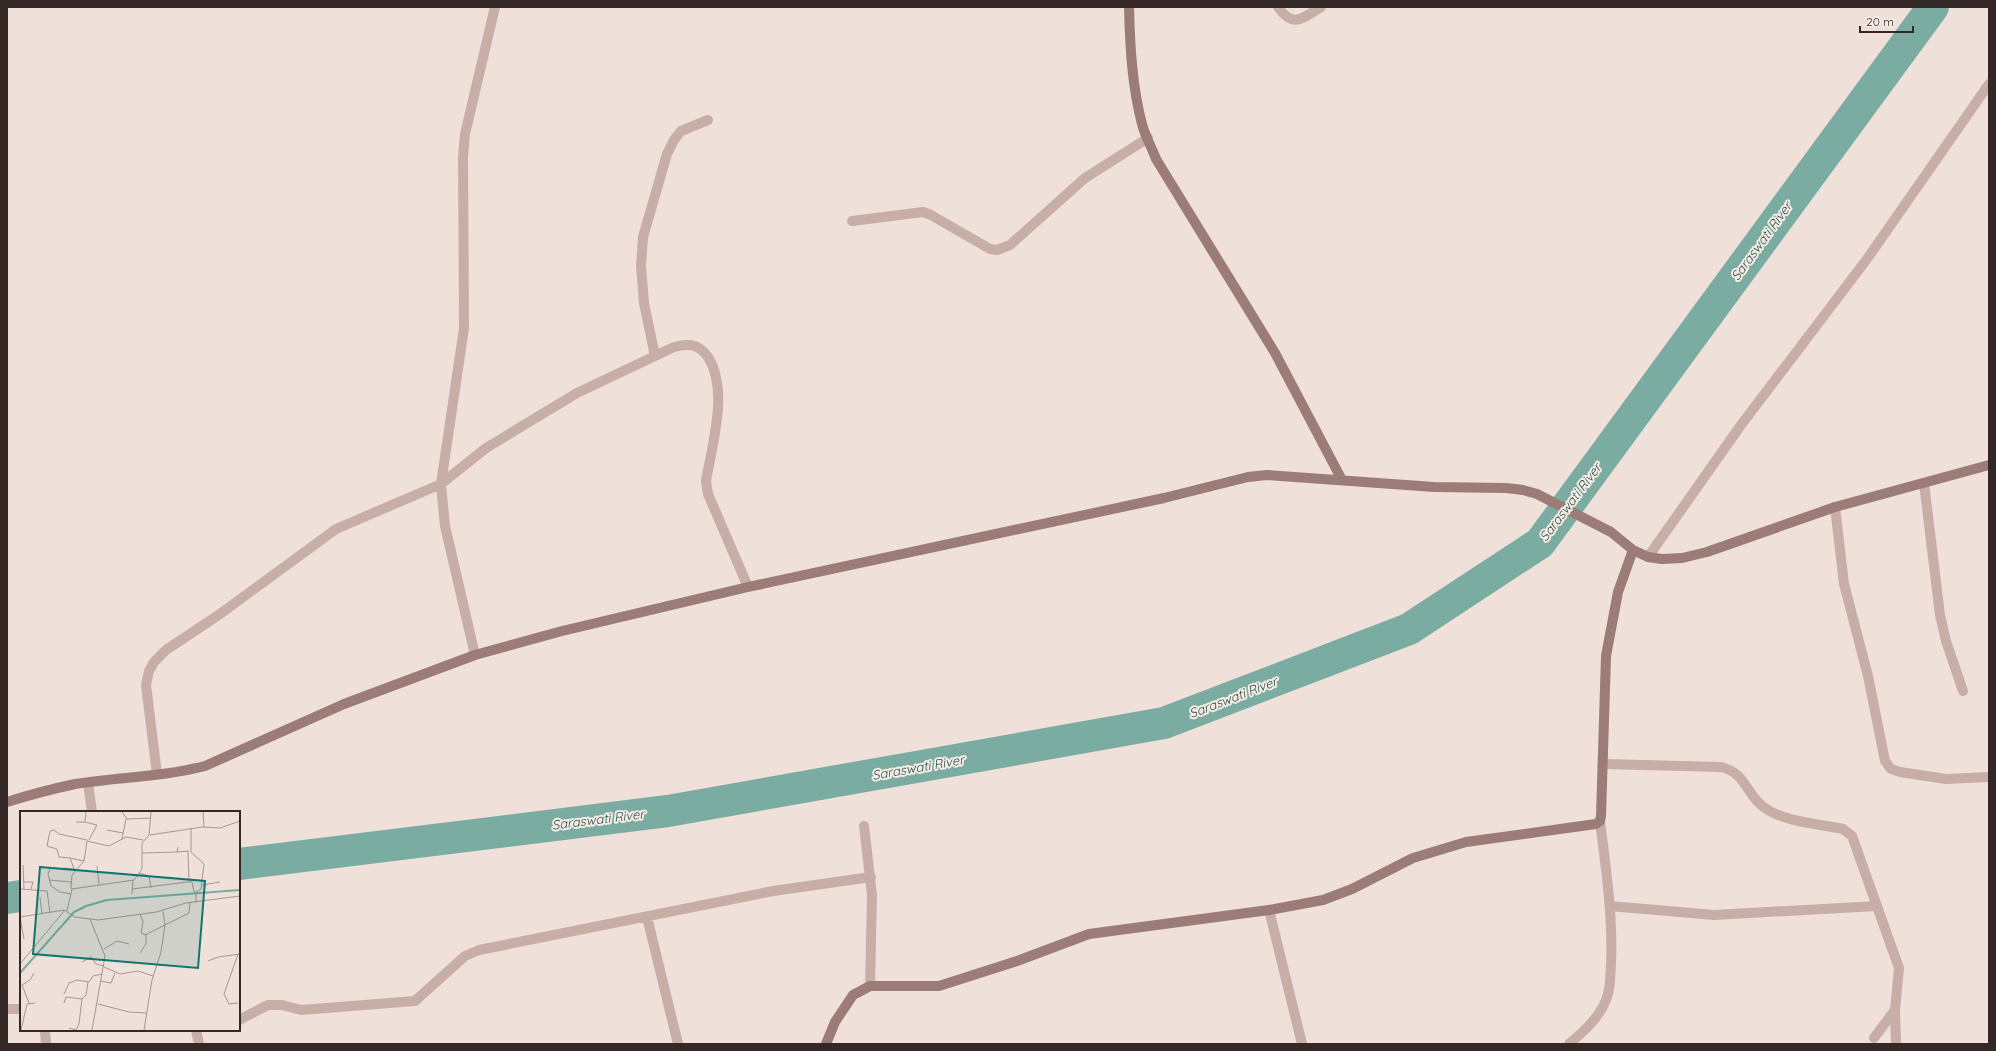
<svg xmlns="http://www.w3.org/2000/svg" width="1996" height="1051" viewBox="0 0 1996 1051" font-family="Quicksand,sans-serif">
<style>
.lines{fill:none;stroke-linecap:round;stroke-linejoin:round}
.river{stroke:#7aaca2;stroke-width:32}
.street{stroke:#c7aea6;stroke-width:10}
.secondary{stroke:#9b7c78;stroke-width:10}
.labels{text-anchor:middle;stroke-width:4;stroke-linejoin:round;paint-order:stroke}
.water-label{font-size:13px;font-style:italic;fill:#1e534a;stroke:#f8ebe6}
.inset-river{fill:none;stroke:#7aaca2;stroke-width:2}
.inset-road{fill:none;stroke:#a59692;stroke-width:1}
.view{fill:#0f766e;fill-opacity:0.15;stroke:#0f766e;stroke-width:2}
.inset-edge{fill:none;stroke:#342827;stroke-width:2}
</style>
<rect width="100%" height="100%" fill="#f0e0da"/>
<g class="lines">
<!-- river -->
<path class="river" d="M239 864 668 811 1164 723 1409 629 1540 543 1933 7
M7 898 21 896"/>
<!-- street -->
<path class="street" d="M1278 7C1293 29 1303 18 1321 7
M852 221 923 212 931 215 990 249 997 250 1010 245 1085 178 1148 138
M655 356 644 303 641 266 643 237 667 154 674 140 681 131 708 120
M1924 483 1940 615 1946 641 1963 691
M1835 507 1844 584 1868 676 1885 761 1891 769 1900 772 1946 779 1989 777
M1648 557 1741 425 1867 259 1989 84
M475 655 445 526 441 484 464 328 463 157 465 134 495 7
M1604 764 1721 767C1747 773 1746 796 1765 808 1784 822 1820 824 1843 829L1852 836 1899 968 1895 1010 1874 1038
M157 774 146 685 149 671 154 662 166 650 220 614 336 529 441 484 486 448 577 393 674 347C689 343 699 344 708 357 729 390 712 445 706 481L708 494 748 587
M88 783 92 812
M864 826 872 895 870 986
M1610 906 1714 915 1877 906
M1269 910 1302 1044
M647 917 678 1044
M7 1009H21
M1895 1010 1896 1044
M239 1020 268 1005H282L301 1010 415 1001 465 956 479 950 773 891 871 877
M45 1030 46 1044
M196 1030 199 1044
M1569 1044C1583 1032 1599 1018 1606 1000 1611 988 1610 976 1611 964 1613 916 1606 869 1600 821"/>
<!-- secondary -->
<path class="secondary" d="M1129 7C1130 46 1132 86 1142 124 1145 136 1152 148 1156 159L1275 353 1342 480
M7 802C29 795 52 789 75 784 118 777 163 777 205 766L344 704 475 655 562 631 748 587 1164 498 1248 477 1267 475 1434 487 1506 488 1523 490 1537 494 1611 532 1633 550 1648 557 1662 559 1682 558 1707 552 1835 507 1989 465
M826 1044 835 1022 853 995 870 986H939L1017 961 1089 934 1269 910 1323 900 1352 889 1413 858 1466 842 1596 824 1600 821 1601 816 1606 656 1618 592 1633 550"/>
</g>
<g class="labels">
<!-- water labels -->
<g class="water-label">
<text transform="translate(1761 241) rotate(-54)" y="5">Saraswati River</text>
<text transform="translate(1570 502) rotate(-53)" y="5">Saraswati River</text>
<text transform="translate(1233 697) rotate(-21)" y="5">Saraswati River</text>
<text transform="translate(918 767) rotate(-10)" y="5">Saraswati River</text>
<text transform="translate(598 819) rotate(-7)" y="5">Saraswati River</text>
</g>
</g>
<!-- overview -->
<g transform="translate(20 811)">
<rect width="220" height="220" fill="#f0e0da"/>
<path class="inset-river" d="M0 162 54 101 66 95 87 89 220 79"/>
<path class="inset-road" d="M102 1 107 8 131 7M183 1 184 16M56 11H65L66 1M65 11 77 14 69 29M171 18V41L184 53 181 78 176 81V92M87 19 103 22M130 24 182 16 200 17 220 10M102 28 106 8M157 41 169 40M168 41 169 71M122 42 157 41 158 36M50 47 64 50M3 54 4 78M77 55 79 73M43 57 55 58M30 58 28 63 31 75 40 81 51 83M55 60 50 47 39 46 37 38 27 35 30 20 34 19 39 23 67 29M119 62 129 65 131 77M29 69 51 71M4 71H13L11 78M182 74 200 71M0 78 27 80 30 102M51 78 52 64 64 50 67 30 89 35 106 26 123 29M112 78 167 71H172L174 81H176M112 83 113 69M20 86 22 103M47 100 52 78 114 69 122 58V32L129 24 131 1M120 103 123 111 121 122 125 124 169 102 170 92M70 108 85 145 72 219M4 128 0 106 44 99 55 106 78 109 136 101 166 92 220 85M84 138 97 130 109 133M120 142 126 133V123M218 143 204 183 209 193 218 192M188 150 198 146 220 143M62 151 71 146 76 153 84 155M0 153 45 99M84 156 100 163 118 160 133 165M80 170 91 172 95 162M44 183 49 172 57 169 69 171 73 165 82 163M9 192 2 174 10 169 14 162M44 192 46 186 62 188M78 193 109 201 126 202M49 217 56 219 59 213 62 188 66 184 68 171M1 219 7 193 15 192M124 219 132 169 141 141 145 114 143 100"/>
<path class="view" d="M20 56 185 70 178 157 13 143Z"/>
<rect width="220" height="220" class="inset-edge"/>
</g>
<!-- border -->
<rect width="1996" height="1051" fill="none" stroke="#342827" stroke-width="16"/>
<!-- scale -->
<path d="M1860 26v6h53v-6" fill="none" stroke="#342827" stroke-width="2"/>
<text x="1866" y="26" font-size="12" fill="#342827" stroke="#f8ebe6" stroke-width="3" paint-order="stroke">20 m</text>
</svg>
